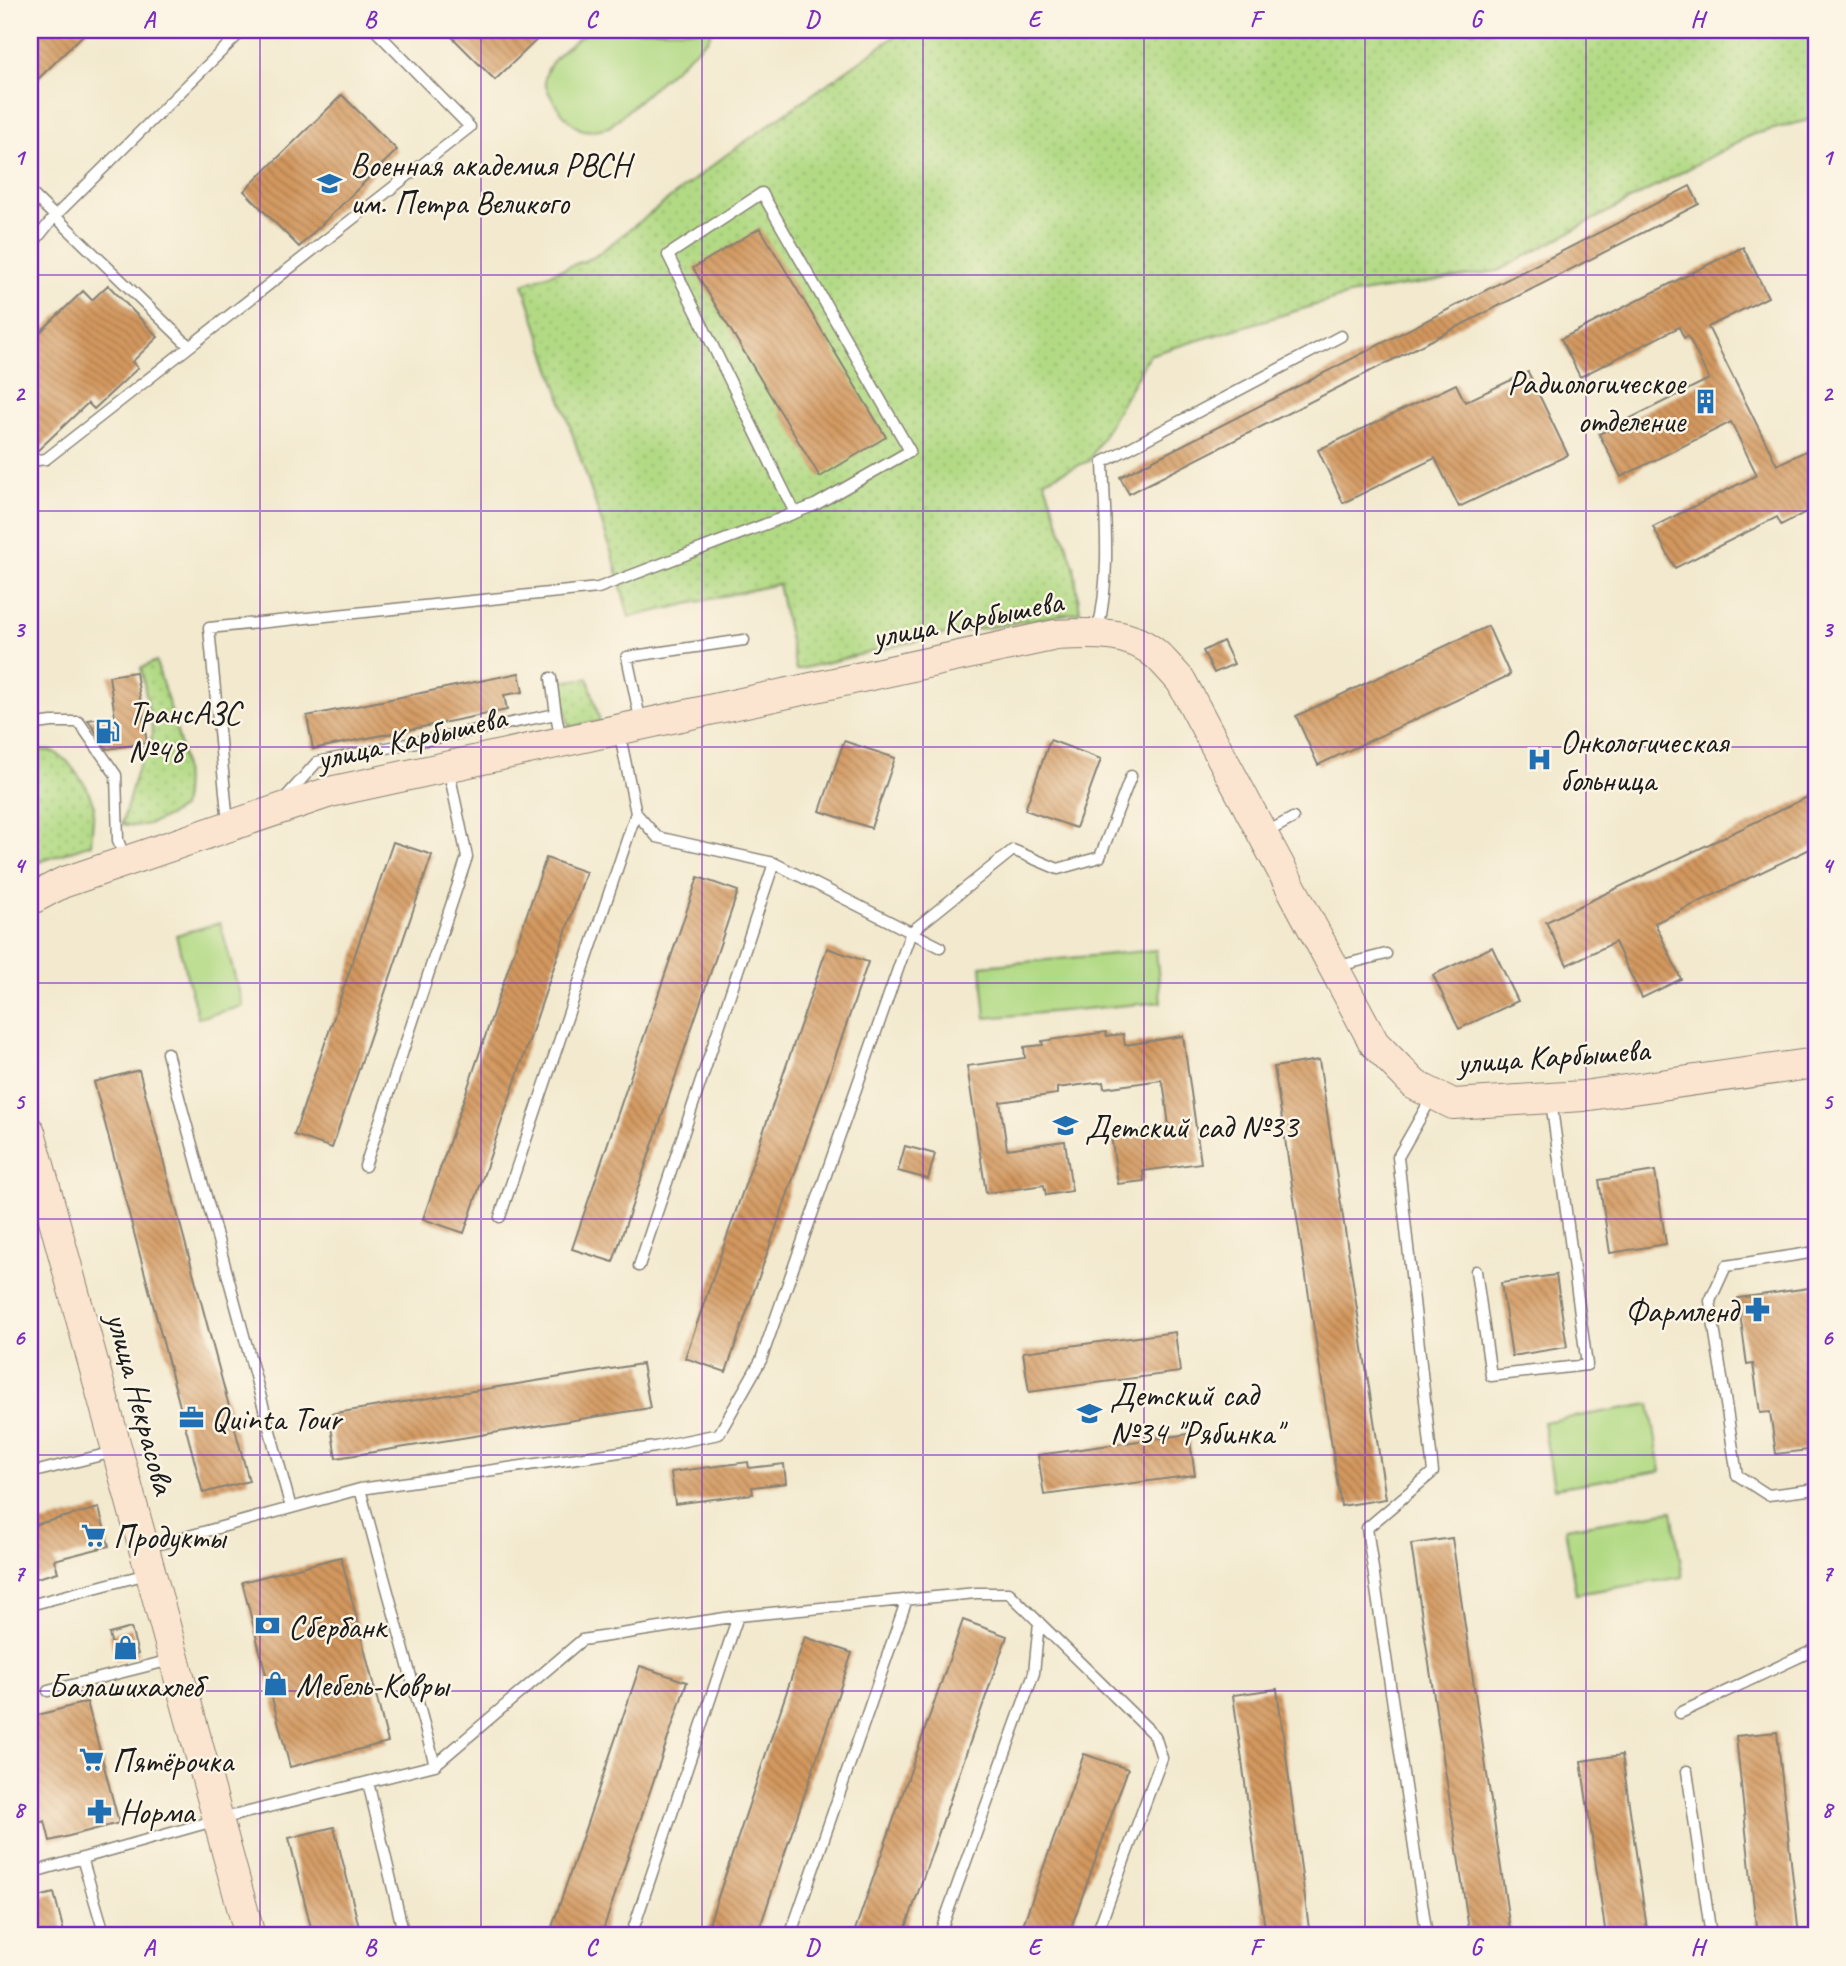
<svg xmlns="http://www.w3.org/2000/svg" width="1846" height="1966" viewBox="0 0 1846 1966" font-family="Caveat,sans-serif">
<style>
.grass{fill:url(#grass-dots);stroke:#677b50;stroke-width:2}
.park{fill:#b2da85;stroke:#677b50;stroke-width:2}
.building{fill:url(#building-back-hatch)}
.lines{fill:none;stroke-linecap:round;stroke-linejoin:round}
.lane-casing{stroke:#878275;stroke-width:13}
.secondary-casing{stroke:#878275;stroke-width:32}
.lane{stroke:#fff;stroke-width:10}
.secondary{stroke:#fce5d0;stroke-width:30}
.grid{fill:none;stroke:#7b2cbf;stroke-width:2;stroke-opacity:0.55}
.labels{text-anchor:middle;stroke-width:5;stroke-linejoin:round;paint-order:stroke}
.poi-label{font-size:33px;fill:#1c1c1c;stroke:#fcf5e5;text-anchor:start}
.street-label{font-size:33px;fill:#1c1c1c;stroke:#fcf5e5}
.neatline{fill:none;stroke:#7b2cbf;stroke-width:2.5}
.grid-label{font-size:23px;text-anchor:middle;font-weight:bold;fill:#7b2cbf}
</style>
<defs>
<pattern id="grass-dots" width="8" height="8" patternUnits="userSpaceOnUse" patternTransform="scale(1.75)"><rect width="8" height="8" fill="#b2da85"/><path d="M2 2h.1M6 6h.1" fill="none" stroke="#98ba72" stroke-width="1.8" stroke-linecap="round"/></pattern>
<pattern id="building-back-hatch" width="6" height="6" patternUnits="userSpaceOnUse" patternTransform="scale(1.75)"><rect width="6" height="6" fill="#d3985f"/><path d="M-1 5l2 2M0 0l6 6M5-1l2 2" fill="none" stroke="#aa7b4e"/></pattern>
</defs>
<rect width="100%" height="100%" fill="#fcf5e5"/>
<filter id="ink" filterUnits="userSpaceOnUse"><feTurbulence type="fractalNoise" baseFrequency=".0143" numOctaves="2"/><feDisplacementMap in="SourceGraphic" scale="14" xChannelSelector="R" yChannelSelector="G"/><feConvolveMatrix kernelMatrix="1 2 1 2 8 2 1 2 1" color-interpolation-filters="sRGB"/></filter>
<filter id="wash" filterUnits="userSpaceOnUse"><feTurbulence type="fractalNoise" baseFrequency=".00686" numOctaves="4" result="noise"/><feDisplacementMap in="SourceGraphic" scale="28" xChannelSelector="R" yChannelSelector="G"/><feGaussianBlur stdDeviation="1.57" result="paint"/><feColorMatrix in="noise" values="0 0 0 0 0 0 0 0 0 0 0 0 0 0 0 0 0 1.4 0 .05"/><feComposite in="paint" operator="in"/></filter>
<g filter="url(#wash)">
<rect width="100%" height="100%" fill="#f2e9ce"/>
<!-- grass -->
<path class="grass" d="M904 30H1816V118L1751 135 1498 271 1349 295 1149 355 1089 461 1044 480 1074 566 1080 612 942 635 796 670 778 584 629 617 615 563 523 284 594 257 726 155Z
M156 661C168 708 193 759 182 808 161 820 146 830 122 824L136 773 153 734 141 668Z
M588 678 600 721 569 727 560 682Z
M30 749 53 751 68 762 86 786 94 806 91 844 30 865Z"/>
<!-- park -->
<path class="park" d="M589 30H712L708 39 609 127C598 129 587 134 577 127 566 120 543 91 545 78 548 58 575 42 589 30Z
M220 923 243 1006 198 1018 176 935Z
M1156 950 1161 1002 986 1018 981 966Z
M1650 1404 1661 1471 1554 1488 1543 1422Z
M1672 1511 1683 1577 1576 1594 1565 1528Z"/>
<g id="blocks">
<!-- building -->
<path class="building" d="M30 30H88L30 87Z
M445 30H547L495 80Z
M342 95 397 150 299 247 244 191Z
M1690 186 1699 204 1129 494 1120 477Z
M760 228 886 437 820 477 693 268Z
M1743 247 1768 297 1708 327 1777 465 1816 446V507L1781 525 1777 517 1675 568 1653 527 1757 475 1731 422 1621 477 1599 434 1709 379 1688 336 1684 338 1679 327 1580 377 1561 339Z
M108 285 158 337 132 362 138 368 94 409 88 403 36 452 30 453V342L83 291 92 300Z
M1528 372 1568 455 1459 507 1435 458 1343 503 1318 450 1456 384 1465 402Z
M1488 626 1510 675 1318 765 1296 716Z
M1223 641 1234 664 1214 673 1203 651Z
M136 672 147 743 107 749 88 720 115 716 109 676Z
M519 673 523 692 504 695 507 710 313 749 307 716Z
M1050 740 1101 759 1076 828 1025 810Z
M844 741 895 758 871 828 820 811Z
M1816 793V846L1655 923 1681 979 1642 998 1615 942 1567 965 1546 922Z
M393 842 432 855 332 1148 294 1135Z
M546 858 586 872 464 1233 423 1219Z
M698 877 738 891 613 1262 572 1249Z
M1492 947 1518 1001 1459 1029 1433 975Z
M827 948 868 962 726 1372 685 1358Z
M1106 1032 1107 1036 1123 1034 1125 1045 1183 1036 1201 1163 1143 1171 1144 1181 1118 1184 1111 1135 1169 1126 1164 1088 1161 1080 1104 1088 1103 1082 1057 1088V1094L1000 1102 1007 1149 1065 1141 1072 1191 1046 1195 1044 1185 986 1193 967 1066 1025 1058 1024 1047 1043 1045 1042 1041Z
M1319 1060 1386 1499 1341 1506 1274 1067Z
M139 1070 249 1481 203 1493 94 1082Z
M905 1146 935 1154 928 1179 898 1171Z
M1655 1171 1666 1244 1610 1253 1599 1180Z
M1556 1275 1567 1347 1512 1356 1501 1283Z
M1816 1287V1449L1776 1454 1770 1412 1760 1413 1753 1364 1747 1365 1738 1298Z
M1175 1332 1180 1372 1029 1392 1023 1352Z
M642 1364 650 1408 336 1458 329 1414Z
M1189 1434 1195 1475 1044 1495 1038 1455Z
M748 1462 749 1468 784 1464 786 1483 752 1487 753 1494 675 1504 671 1472Z
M99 1508 109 1546 54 1560 58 1572 30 1580V1526Z
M1452 1538 1511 1936H1470L1411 1544Z
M341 1557 388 1742 290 1767 242 1582Z
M963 1620 1007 1636 995 1670 903 1936H853Z
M131 1628 138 1654 116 1660 109 1634Z
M805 1637 852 1653 757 1936H705Z
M640 1666 687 1682 601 1936H549Z
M1277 1689 1310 1936H1266L1233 1695Z
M87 1702 119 1823 50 1841 45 1821 30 1825V1717Z
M1777 1732 1799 1936H1757L1736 1736Z
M1084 1754 1128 1769 1068 1936H1019Z
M1622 1755 1648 1936H1606L1581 1761Z
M334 1827 351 1894 361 1936H313L289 1838Z
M54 1893 65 1936H30V1899Z"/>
</g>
</g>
<g filter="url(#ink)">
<use href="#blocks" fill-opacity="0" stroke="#878275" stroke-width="2"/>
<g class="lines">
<defs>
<path id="lane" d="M30 192 189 346
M30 247 55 216 243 30
M30 461 46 459 470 127 375 30
M1098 630C1111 574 1105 519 1103 462L1341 336
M551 678 556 714
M641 723 627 657 744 640
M30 725 52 722H79L116 775 118 840 125 860
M285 798 317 762 556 714 561 741
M636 813 657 837 774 863 940 947
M228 823 209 628 598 588 795 513 815 505 910 451 762 193 668 255 795 513
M1265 833 1293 818
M1335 967 1386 954
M167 1053 291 1508
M365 1166 467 857 448 767
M500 1217 636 813 619 731
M1816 1252 1726 1266 1710 1301 1737 1475 1768 1495 1816 1489
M639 1266 774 863
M1476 1271 1491 1376 1587 1365 1551 1101
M30 1473 114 1452
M360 1489 655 1447 719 1434 761 1360 911 932 1013 850 1058 869 1100 857 1131 776
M145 1548 360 1489 435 1765
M30 1605 147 1574
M48 1691 171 1660
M1680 1713 1816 1649V1647
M1687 1771 1711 1936
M368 1782 404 1936
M82 1858 105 1936
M30 1873 217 1820 435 1765 582 1640 738 1616 976 1593H1009L1155 1736 1162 1758 1096 1936
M631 1936 738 1616
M790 1936 907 1599
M939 1936 1034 1673 1039 1622
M1427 1936 1367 1528 1433 1472 1398 1157 1432 1097"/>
<path id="secondary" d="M30 900 62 883 330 792 1056 635C1091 633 1130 630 1158 656 1166 664 1174 673 1181 681L1374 1043 1415 1085 1453 1104 1583 1096 1816 1063
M30 1132 250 1936"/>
</defs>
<!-- lane casing -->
<use href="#lane" class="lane-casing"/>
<!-- secondary casing -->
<use href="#secondary" class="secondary-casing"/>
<!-- lane -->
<use href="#lane" class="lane"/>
<!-- secondary -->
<use href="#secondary" class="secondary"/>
</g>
</g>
<!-- grid -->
<path class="grid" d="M260 30V1936M481 30V1936M702 30V1936M923 30V1936M1144 30V1936M1365 30V1936M1586 30V1936M30 275H1816M30 511H1816M30 747H1816M30 983H1816M30 1219H1816M30 1455H1816M30 1691H1816"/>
<!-- icons -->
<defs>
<symbol id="university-bare" viewBox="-9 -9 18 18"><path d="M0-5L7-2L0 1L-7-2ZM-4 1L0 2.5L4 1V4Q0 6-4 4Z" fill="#1f6fb2" stroke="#fcf5e5" stroke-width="2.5" paint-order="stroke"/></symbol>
<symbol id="building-bare" viewBox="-9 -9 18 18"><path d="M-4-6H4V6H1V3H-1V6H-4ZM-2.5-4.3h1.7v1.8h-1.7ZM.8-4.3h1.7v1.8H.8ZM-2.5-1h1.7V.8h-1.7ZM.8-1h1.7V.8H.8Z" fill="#1f6fb2" stroke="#fcf5e5" stroke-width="2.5" paint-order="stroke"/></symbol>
<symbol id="fuel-bare" viewBox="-9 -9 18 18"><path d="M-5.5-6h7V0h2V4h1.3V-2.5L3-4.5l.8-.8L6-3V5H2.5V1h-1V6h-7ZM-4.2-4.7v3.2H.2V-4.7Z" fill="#1f6fb2" stroke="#fcf5e5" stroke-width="2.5" paint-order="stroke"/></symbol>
<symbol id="hospital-bare" viewBox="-9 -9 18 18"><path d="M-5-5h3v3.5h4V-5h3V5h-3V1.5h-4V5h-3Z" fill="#1f6fb2" stroke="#fcf5e5" stroke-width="2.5" paint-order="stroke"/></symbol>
<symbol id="school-bare" viewBox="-9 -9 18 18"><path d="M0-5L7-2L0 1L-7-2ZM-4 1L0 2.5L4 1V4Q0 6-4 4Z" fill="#1f6fb2" stroke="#fcf5e5" stroke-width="2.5" paint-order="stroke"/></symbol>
<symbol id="pharmacy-bare" viewBox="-9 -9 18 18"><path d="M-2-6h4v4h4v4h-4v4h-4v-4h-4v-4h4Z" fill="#1f6fb2" stroke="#fcf5e5" stroke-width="2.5" paint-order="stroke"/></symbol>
<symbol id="office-bare" viewBox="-9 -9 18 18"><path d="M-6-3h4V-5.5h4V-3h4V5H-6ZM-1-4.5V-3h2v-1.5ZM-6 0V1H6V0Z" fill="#1f6fb2" stroke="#fcf5e5" stroke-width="2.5" paint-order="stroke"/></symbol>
<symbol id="supermarket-bare" viewBox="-9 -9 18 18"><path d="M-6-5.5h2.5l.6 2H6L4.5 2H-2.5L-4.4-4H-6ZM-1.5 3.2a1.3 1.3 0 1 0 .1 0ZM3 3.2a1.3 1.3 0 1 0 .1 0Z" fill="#1f6fb2" stroke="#fcf5e5" stroke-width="2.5" paint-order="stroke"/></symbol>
<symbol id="bank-bare" viewBox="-9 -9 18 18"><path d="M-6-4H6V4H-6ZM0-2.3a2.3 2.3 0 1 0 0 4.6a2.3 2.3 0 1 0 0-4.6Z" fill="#1f6fb2" stroke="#fcf5e5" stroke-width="2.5" paint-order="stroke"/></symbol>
<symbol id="shop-bare" viewBox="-9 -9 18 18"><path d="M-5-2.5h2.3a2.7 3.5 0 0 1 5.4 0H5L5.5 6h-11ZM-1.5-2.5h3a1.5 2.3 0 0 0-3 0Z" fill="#1f6fb2" stroke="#fcf5e5" stroke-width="2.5" paint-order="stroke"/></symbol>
</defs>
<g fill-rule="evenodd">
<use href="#university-bare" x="312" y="166" width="35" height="35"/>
<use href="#building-bare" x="1688" y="384" width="35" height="35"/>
<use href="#fuel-bare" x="90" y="714" width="35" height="35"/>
<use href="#hospital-bare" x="1522" y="742" width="35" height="35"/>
<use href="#school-bare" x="1048" y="1108" width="35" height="35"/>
<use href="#pharmacy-bare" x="1740" y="1292" width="35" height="35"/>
<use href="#school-bare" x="1072" y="1396" width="35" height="35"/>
<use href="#office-bare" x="174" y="1400" width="35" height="35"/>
<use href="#supermarket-bare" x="76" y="1518" width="35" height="35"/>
<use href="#bank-bare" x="250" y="1608" width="35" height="35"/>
<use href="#shop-bare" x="108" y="1630" width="35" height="35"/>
<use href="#shop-bare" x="258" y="1666" width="35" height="35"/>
<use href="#supermarket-bare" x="74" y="1742" width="35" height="35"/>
<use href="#pharmacy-bare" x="82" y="1794" width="35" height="35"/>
</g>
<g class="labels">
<!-- poi labels -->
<g class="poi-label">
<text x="350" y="176">Военная академия РВСН<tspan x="350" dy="38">им. Петра Великого</tspan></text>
<text x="1685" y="394" text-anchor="end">Радиологическое<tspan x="1685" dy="38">отделение</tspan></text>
<text x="128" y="724">ТрансАЗС<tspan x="128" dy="38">№48</tspan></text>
<text x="1560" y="753">Онкологическая<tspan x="1560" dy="38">больница</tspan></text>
<text x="1085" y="1138">Детский сад №33</text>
<text x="1738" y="1322" text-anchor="end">Фармленд</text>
<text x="1110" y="1406">Детский сад<tspan x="1110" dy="38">№34 "Рябинка"</tspan></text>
<text x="211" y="1430">Quinta Tour</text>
<text x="113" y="1548">Продукты</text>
<text x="288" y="1638">Сбербанк</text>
<text x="296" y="1696">Мебель-Ковры</text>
<text x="125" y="1697" text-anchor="middle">Балашихахлеб</text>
<text x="112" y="1772">Пятёрочка</text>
<text x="119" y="1823">Норма</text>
</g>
<!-- street labels -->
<g class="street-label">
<text transform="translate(967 618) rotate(-11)" y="12">улица Карбышева</text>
<text transform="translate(411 737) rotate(-13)" y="12">улица Карбышева</text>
<text transform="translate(1553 1055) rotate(-4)" y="12">улица Карбышева</text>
<text transform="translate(142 1403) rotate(75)" y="12">улица Некрасова</text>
</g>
</g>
<!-- margin -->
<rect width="1846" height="1966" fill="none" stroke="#fcf5e5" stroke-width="77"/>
<rect x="38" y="38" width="1770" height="1889" class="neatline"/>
<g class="grid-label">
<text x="149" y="27">A</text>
<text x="370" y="27">B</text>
<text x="591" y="27">C</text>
<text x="812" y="27">D</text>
<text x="1034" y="27">E</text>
<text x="1255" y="27">F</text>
<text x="1476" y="27">G</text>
<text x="1697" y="27">H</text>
<text x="19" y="165">1</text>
<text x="1827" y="165">1</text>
<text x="19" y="401">2</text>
<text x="1827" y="401">2</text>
<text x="19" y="637">3</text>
<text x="1827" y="637">3</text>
<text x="19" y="873">4</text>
<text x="1827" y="873">4</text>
<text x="19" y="1109">5</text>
<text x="1827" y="1109">5</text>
<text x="19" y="1345">6</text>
<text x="1827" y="1345">6</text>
<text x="19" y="1581">7</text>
<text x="1827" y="1581">7</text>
<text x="19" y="1817">8</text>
<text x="1827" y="1817">8</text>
<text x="149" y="1955">A</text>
<text x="370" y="1955">B</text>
<text x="591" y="1955">C</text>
<text x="812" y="1955">D</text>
<text x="1034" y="1955">E</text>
<text x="1255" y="1955">F</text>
<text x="1476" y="1955">G</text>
<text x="1697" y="1955">H</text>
</g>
</svg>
